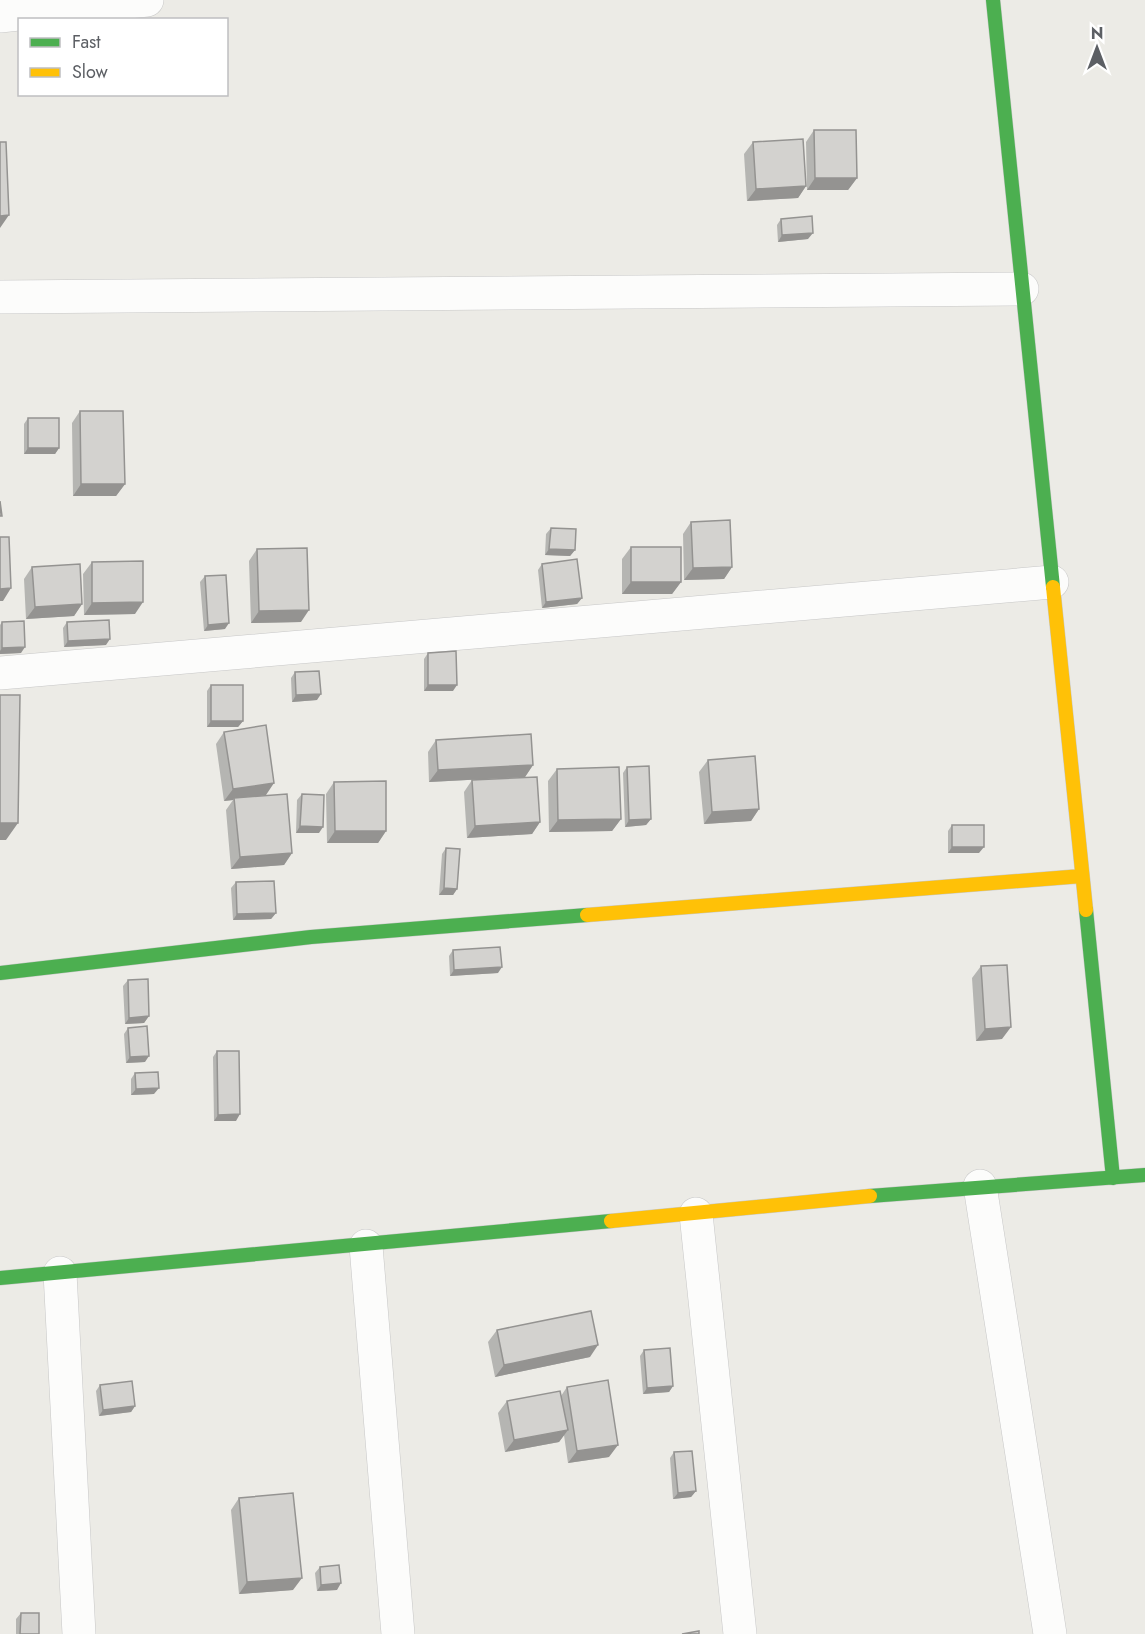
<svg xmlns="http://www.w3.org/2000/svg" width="1145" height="1634" viewBox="0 0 1145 1634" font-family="Jost,sans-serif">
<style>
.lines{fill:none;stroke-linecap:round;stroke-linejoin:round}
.street-casing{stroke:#c7c7c7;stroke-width:34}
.fast-casing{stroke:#c8c9c8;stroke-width:15}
.slow-casing{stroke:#c8c9c8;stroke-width:15}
.street{stroke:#fcfcfb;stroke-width:33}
.fast{stroke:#4caf50;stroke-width:14}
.slow{stroke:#ffc107;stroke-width:14}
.wall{fill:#b5b5b2}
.shaded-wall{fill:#949391}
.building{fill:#d3d2cf;stroke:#949391;stroke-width:1.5}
</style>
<rect width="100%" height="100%" fill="#ecebe6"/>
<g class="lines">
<defs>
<path id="street" d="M0 16 147 0
M0 297 1022 289
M0 673 1052 582
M980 1186 1050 1634
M696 1214 740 1634
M366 1246 398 1634
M60 1273 79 1634"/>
<path id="fast" d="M993 0 1053 587
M1086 910 1113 1178
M0 973 311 937 587 915
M870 1196 1145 1175
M0 1278 611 1221"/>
<path id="slow" d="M1053 587 1086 910
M587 915 1082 876
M611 1221 870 1196"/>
</defs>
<!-- street casing -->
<use href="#street" class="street-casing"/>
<!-- fast casing -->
<use href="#fast" class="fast-casing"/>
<!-- slow casing -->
<use href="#slow" class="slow-casing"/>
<!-- street -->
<use href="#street" class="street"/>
<!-- fast -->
<use href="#fast" class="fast"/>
<!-- slow -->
<use href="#slow" class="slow"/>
</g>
<!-- wall -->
<path class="wall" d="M814 130 857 178 848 190H807L806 142Z
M753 142 806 186 798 198 747 201 744 154Z
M781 219 808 239 778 242 777 225Z
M80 411 125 484 116 496H73L72 423Z
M28 418 59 448 55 454H24V424Z
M691 522 732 567 724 579 684 580 683 534Z
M551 528 575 550 570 556 545 555 546 534Z
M631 547 681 582 672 594H622V559Z
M257 549 301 622 251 623 249 561Z
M92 562 135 614 84 615 83 574Z
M542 564 582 598 577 604 542 608 538 570Z
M32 567 82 604 74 616 26 619 24 579Z
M205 576 225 629 204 631 200 582Z
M2 622 21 653 0 654V625Z
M67 622 106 645 64 647 63 628Z
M428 653 453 691H424V659Z
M295 672 317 700 292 702 291 678Z
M211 685 243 721 238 727H207V691Z
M224 732 266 795 253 797 292 853 284 865 231 869 226 810 233 800 224 801 216 744Z
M436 740 533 765 525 777 429 782 428 752Z
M708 760 759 809 751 821 704 824 699 772Z
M627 767 651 819 646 825 625 827 623 773Z
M557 769 621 819 612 831 549 832 548 781Z
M472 780 540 822 532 834 467 838 464 792Z
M334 782 386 831 378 843H327L326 794Z
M302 794 319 833H296L297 800Z
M952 825 979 853H948V831Z
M446 848 457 889 453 895H439L442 854Z
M236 882 276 913 271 919 233 920 231 888Z
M453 950 498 973 450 976 449 956Z
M981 966 1002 1039 976 1041 972 978Z
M128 980 149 1016 144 1023 125 1024 123 986Z
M128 1028 145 1062 126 1063 124 1034Z
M217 1051 236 1121H214L213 1057Z
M135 1073 154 1094 131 1095V1079Z
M497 1330 590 1357 495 1377 488 1342Z
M644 1350 673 1386 669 1392 643 1394 640 1356Z
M100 1385 135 1406 131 1412 99 1416 96 1391Z
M567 1387 609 1457 568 1463 564 1435 559 1442 505 1452 498 1413 507 1401 561 1396Z
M674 1452 696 1491 691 1497 673 1499 670 1458Z
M239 1498 293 1590 239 1594 231 1510Z
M320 1567 337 1590 317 1591 315 1573Z
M21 1613 39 1634H16V1619Z"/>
<!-- shaded-wall -->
<path class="shaded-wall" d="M815 178H857L848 190H807Z
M806 186 798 198 747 201 756 189Z
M9 215 0 228V216Z
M813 233 808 239 778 242 782 235Z
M28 448H59L55 454H24Z
M81 484H125L116 496H73Z
M549 549 575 550 570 556 545 555Z
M732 567 724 579 684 580 693 568Z
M631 582H681L672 594H622Z
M11 588 3 601H0V589Z
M582 598 577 604 542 608 546 602Z
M143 602 135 614 84 615 92 603Z
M82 604 74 616 26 619 35 607Z
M309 610 301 622 251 623 259 611Z
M229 623 225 629 204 631 208 625Z
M110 639 106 645 64 647 68 641Z
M25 647 21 653 0 654V651L2 648Z
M428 685H457L453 691H424Z
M321 694 317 700 292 702 296 695Z
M211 721H243L238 727H207Z
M533 765 525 777 429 782 438 770Z
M274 783 266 795 234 800V798L233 800 224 801 233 789Z
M759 809 751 821 704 824 712 812Z
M621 819 612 831 549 832 558 820Z
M651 819 646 825 625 827 629 820Z
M540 822 532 834 467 838 475 826Z
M0 823H18L6 840H0Z
M300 826 323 827 319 833H296Z
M335 831H386L378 843H327Z
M952 847H984L979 853H948Z
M292 853 284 865 231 869 240 857Z
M444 888 457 889 453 895H439Z
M276 913 271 919 233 920 237 914Z
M502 967 498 973 450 976 454 970Z
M149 1016 144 1023 125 1024 129 1018Z
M1011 1027 1002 1039 976 1041 985 1029Z
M149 1056 145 1062 126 1063 130 1057Z
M159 1088 154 1094 131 1095 136 1089Z
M240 1114 236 1121H214L218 1115Z
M598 1345 590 1357 495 1377 504 1365Z
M673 1386 669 1392 643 1394 647 1388Z
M135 1406 131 1412 99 1416 103 1410Z
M568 1430 559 1442 505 1452 514 1440Z
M618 1445 609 1457 568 1463 577 1451Z
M696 1491 691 1497 673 1499 678 1493Z
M302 1578 293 1590 239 1594 247 1582Z
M341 1583 337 1590 317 1591 321 1585Z"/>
<!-- building -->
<path class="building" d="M814 130H856L857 178H815Z
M803 139 806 186 756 189 753 142Z
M0 142H6L9 215 0 216Z
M812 216 813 233 782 235 781 219Z
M80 411H123L125 484H81Z
M28 418H59V448H28Z
M0 501 2 516H0Z
M730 520 732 567 693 568 691 522Z
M551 528 576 529 575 550 549 549Z
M0 537H9L11 588 0 589Z
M631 547H681V582H631Z
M307 548 309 610 259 611 257 549Z
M577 559 582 598 546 602 542 564Z
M143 561V602L92 603V562Z
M80 564 82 604 35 607 32 567Z
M226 575 229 623 208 625 205 576Z
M109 620 110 639 68 641 67 622Z
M24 621 25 647 2 648V622Z
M456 651 457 685H428V653Z
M319 671 321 694 296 695 295 672Z
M211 685H243V721H211Z
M0 695H20L18 823H0Z
M266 725 274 783 233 789 224 732Z
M531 734 533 765 438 770 436 740Z
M755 756 759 809 712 812 708 760Z
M649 766 651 819 629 820 627 767Z
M619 767 621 819 558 820 557 769Z
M537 777 540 822 475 826 472 780Z
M386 781V831H335L334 782Z
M287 794 292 853 240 857 234 798Z
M302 794 324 795 323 827 300 826Z
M952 825H984V847H952Z
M446 848 460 849 457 889 444 888Z
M274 881 276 913 237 914 236 882Z
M500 947 502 967 454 970 453 950Z
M1007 965 1011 1027 985 1029 981 966Z
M148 979 149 1016 129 1018 128 980Z
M147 1026 149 1056 130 1057 128 1028Z
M217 1051H239L240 1114 218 1115Z
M158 1072 159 1088 136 1089 135 1073Z
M591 1311 598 1345 504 1365 497 1330Z
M670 1348 673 1386 647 1388 644 1350Z
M608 1380 618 1445 577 1451 567 1387Z
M132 1381 135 1406 103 1410 100 1385Z
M560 1391 568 1430 514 1440 507 1401Z
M692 1451 696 1491 678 1493 674 1452Z
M293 1493 302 1578 247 1582 239 1498Z
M339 1565 341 1583 321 1585 320 1567Z
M21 1613H39V1634H20Z
M699 1631V1634H682Z"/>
<!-- legend -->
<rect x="18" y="18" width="210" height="78" fill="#ffffff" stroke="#bebfc1" stroke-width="1.5"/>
<rect x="30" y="38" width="30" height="9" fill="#4caf50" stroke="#bebfc1" stroke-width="1.5"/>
<text x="72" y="48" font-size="18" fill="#5c5f64">Fast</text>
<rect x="30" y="68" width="30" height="9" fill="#ffc107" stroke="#bebfc1" stroke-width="1.5"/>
<text x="72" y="78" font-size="18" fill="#5c5f64">Slow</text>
<!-- north arrow -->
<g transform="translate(1097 48)" stroke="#ffffff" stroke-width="4.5" paint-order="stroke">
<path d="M0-4.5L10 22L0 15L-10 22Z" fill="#5c5f64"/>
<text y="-9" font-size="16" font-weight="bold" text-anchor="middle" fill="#5c5f64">N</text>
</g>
</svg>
